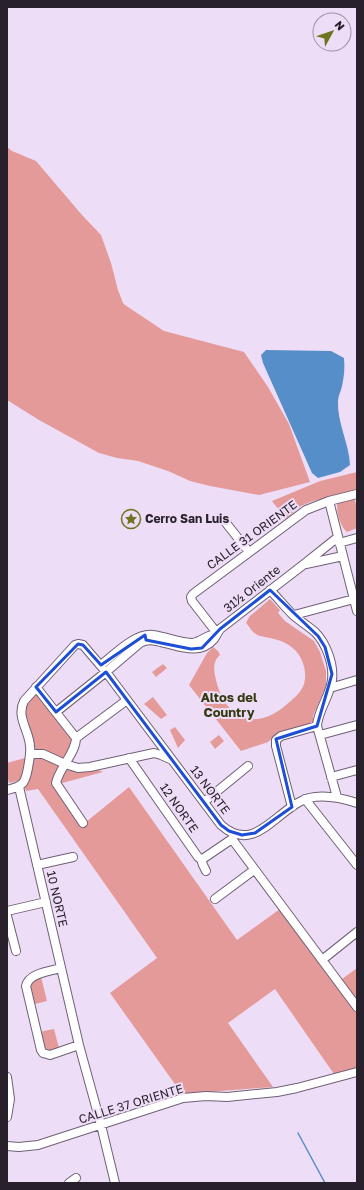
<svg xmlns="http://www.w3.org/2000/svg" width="364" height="1190" viewBox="0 0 364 1190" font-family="'Golos Text',sans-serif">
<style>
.green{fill:#e59a9a}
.water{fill:#558ec9}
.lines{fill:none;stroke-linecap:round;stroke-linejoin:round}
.stream{stroke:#558ec9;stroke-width:1.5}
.minor-casing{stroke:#6f6076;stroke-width:10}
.minor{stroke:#fff;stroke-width:8}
.marked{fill:none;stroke:#1d4ed8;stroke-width:3;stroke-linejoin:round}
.labels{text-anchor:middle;stroke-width:4;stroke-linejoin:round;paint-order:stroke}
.poi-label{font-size:12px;font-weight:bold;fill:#28212b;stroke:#eeddf7;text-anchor:start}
.street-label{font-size:12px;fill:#28212b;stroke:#eeddf7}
.neighbourhood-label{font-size:13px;font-weight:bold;fill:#353911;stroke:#eeddf7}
</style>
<rect width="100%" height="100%" fill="#eeddf7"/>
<!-- green -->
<path class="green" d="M7 147 12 151 36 161 82 215 101 235 111 263 118 290 123 303 125 305 164 331 244 352 268 387 289 424 310 482 259 495 210 486 190 481 168 471 138 461 117 458 99 453 39 420 7 400Z
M357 472V489L310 502 301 506 286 519 272 501 320 481Z
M354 498 357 507V528L347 532C340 527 335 509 338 501Z
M270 599 280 610 278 613 285 621 314 641 320 652 326 671V686L313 716 314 723 275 736 268 742 241 751 189 685 207 653 213 647 218 651 220 655C212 662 214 671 216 680 225 719 255 732 286 705 293 699 301 693 304 684 307 674 304 663 299 655 290 642 279 640 265 637 262 636 258 636 256 634 252 632 249 626 246 623L249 617Z
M163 664 167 668 156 677 152 672Z
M37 690 74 739 64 761 32 752 25 720 26 701Z
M153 697 167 715 161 719 144 704Z
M175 727 185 740 178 748 170 730Z
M219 735 224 741 215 749 210 742Z
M34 754 85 771 98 770 103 772 55 785 82 825 75 831 129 787 237 940 280 909 357 1010V1068L334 1074 275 989 228 1023 273 1087 182 1094 110 993 157 958 38 789 26 791 22 780 9 783 7 775V763L25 758 26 755Z
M357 968V1007L338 982Z
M41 977 47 1001 31 1005 28 986 32 984 34 979Z
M54 1029 59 1048 51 1050 45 1049 39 1032Z"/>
<!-- water -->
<path class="water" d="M266 350 331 351 344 358C345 368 344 377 342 386 341 391 338 396 338 401 337 423 349 443 350 465L340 472 318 478 312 473 263 363 261 355Z"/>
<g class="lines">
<!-- stream -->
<path class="stream" d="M298 1133 325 1183"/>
<defs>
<path id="minor" d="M329 501 357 611
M226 523 249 552
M339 543 357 538
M306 564 343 556
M270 590C278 598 285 607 293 615 300 621 308 626 315 632 326 643 334 664 332 680 330 696 318 710 317 726L337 797
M294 615 354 599
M218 632 213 628 192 601 191 597 193 594 306 510 329 501 357 494
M101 665C114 655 136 632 153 635 167 637 180 643 193 643 202 641 208 634 217 634
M36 687 76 738C76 753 59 768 56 783L83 823
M330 688 357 680
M56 712 106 672 140 643C147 639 153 640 161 642 179 646 200 656 214 639 216 636 218 632 220 629L303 565 338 537
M320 735 357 725
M76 738 127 700
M30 754H43L65 764 78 768 90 767 154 753 161 755 170 759
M129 758 198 857 201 859 203 865 206 871
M331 777 357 770
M19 787 79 1045 101 1125 115 1183
M7 790C23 786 25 784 28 768 29 761 31 753 30 746 29 730 16 717 24 701L75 645 78 644 83 645 106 672 221 825C256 856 277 807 309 798 325 794 342 798 357 803
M305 799 357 865
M204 802 248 766
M292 807 276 746V740L281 736 317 726
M232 839 357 1007
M201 859 204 858 232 839 234 835
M37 865 73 857
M215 899 254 870
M7 911 46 902
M7 916 16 951
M322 960 357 932
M61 968C50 971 29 973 26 986L41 1050 43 1053 50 1055 79 1045
M7 1077 10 1099 7 1117
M7 1146 19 1147 38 1145 183 1098 206 1096 227 1097 277 1092 297 1088 357 1072
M69 1183 76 1178"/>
</defs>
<!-- minor casing -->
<use href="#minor" class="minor-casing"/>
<!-- minor -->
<use href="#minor" class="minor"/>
</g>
<!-- marked area -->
<path class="marked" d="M270 590 318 636 325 647 332 674 317 726 276 739 292 807 255 833 242 835 229 831 221 825 106 672 56 712 36 687 78 644 83 645 101 665 145 635 146 640 191 649 202 648 220 629Z"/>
<!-- icons -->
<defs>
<symbol id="sight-ring" viewBox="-11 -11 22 22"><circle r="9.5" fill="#eeddf7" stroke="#6d751e" stroke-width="1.5"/><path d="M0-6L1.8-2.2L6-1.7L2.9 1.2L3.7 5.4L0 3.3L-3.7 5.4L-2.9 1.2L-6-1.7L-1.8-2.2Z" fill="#6d751e"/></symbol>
</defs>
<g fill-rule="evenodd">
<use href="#sight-ring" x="120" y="508" width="22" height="22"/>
</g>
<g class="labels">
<!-- poi labels -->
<g class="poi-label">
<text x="145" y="523">Cerro San Luis</text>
</g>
<!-- street labels -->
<g class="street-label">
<text transform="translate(252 535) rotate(-36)" y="4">CALLE 31 ORIENTE</text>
<text transform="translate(252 589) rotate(-38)" y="4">31½ Oriente</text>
<text transform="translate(210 790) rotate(53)" y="4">13 NORTE</text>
<text transform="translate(179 808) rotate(55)" y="4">12 NORTE</text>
<text transform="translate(57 899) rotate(77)" y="4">10 NORTE</text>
<text transform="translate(131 1104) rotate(-17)" y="4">CALLE 37 ORIENTE</text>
</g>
<!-- neighbourhood labels -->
<g class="neighbourhood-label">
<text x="229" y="702">Altos del<tspan x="229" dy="15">Country</tspan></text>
</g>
</g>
<!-- border -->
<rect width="364" height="1190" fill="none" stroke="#28212b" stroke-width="16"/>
<!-- north arrow -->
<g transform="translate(332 32) rotate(50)"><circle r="19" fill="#eeddf7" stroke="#9f92a5"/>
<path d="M0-3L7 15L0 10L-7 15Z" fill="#6d751e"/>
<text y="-6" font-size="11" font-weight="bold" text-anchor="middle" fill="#28212b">N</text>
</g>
</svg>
